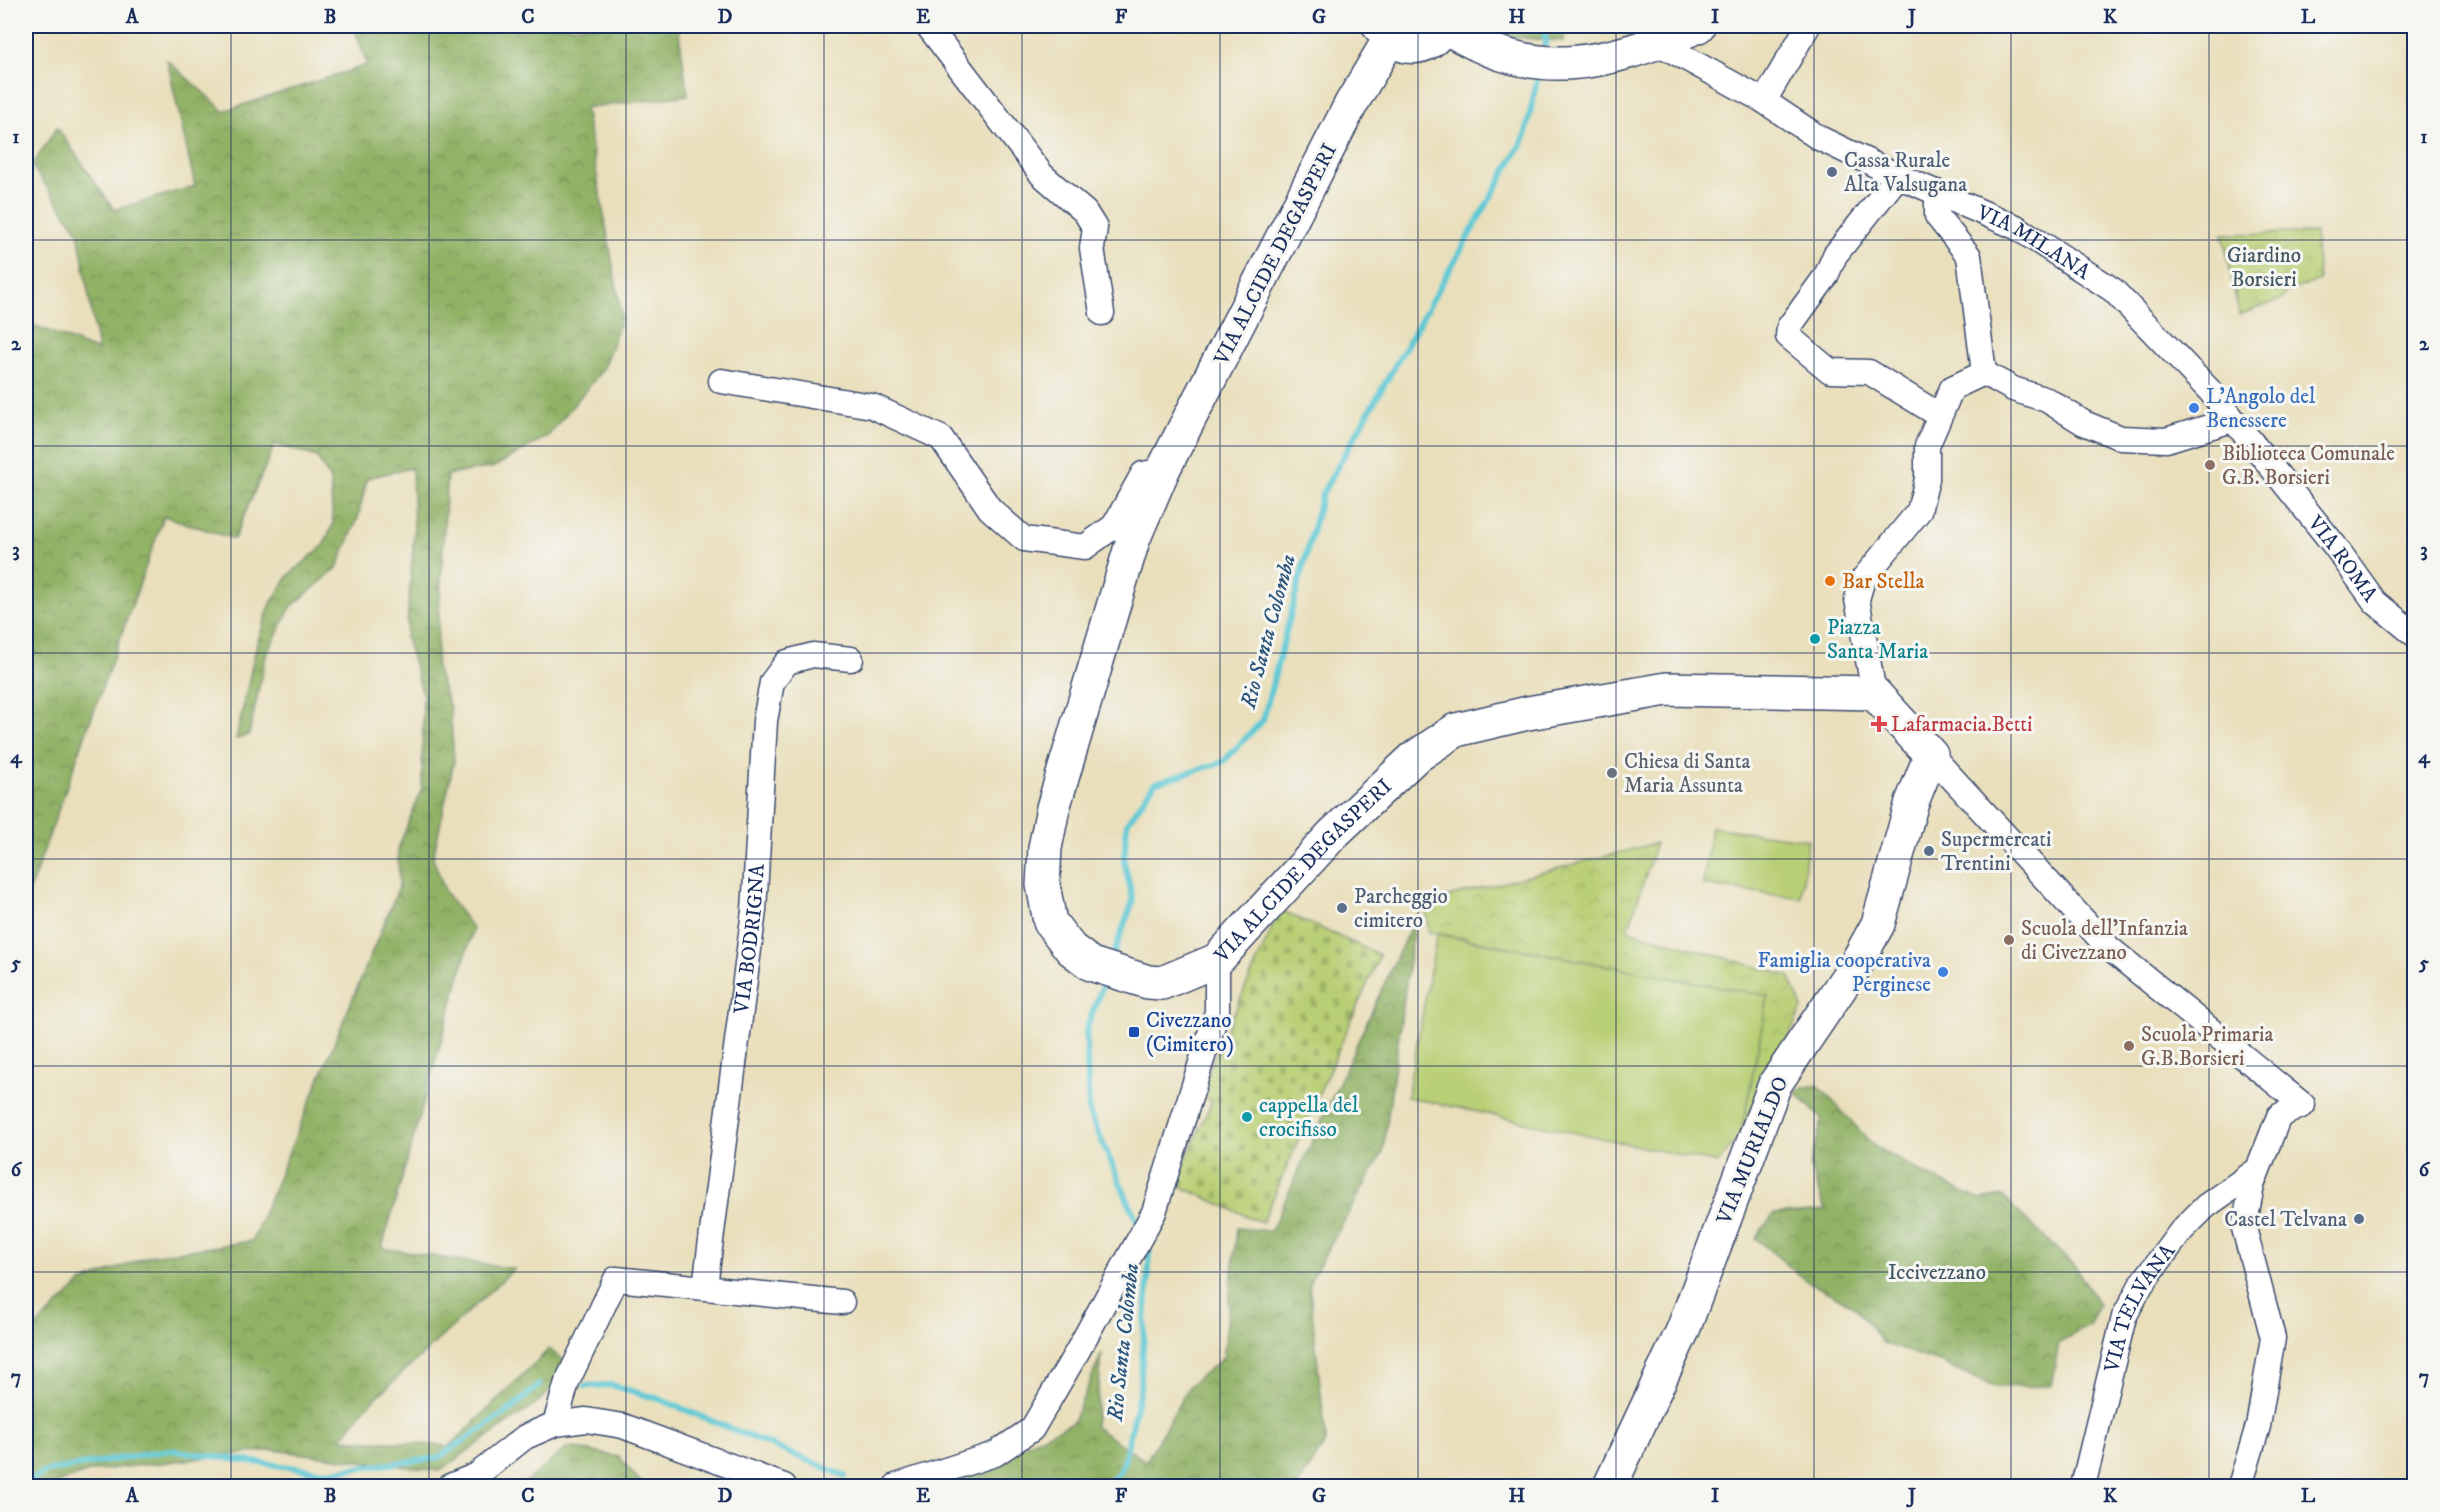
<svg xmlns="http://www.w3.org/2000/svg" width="2440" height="1512" viewBox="0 0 2440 1512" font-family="'IM FELL DW Pica',serif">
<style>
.forest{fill:url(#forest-crowns);stroke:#567062;stroke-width:1.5}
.cemetery{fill:url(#cemetery-stones);stroke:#6a7f69;stroke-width:1.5}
.park{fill:url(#park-crowns);stroke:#6a7f69;stroke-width:1.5}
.pitch{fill:#b9cf74;stroke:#6a7f69;stroke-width:1.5}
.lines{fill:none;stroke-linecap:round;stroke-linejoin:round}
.stream{stroke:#5cc8d4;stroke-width:6}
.street-casing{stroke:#3a496c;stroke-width:27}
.secondary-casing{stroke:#3a496c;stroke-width:36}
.street{stroke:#fff;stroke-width:24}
.secondary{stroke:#fff;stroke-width:33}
.grid{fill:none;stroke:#1b2f5e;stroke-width:1.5;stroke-opacity:0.55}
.service-dot{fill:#5c6f8a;stroke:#f6f6f2;stroke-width:2}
.shop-dot{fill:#3f7fe0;stroke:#f6f6f2;stroke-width:2}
.education-dot{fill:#8d6e63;stroke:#f6f6f2;stroke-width:2}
.food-dot{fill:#e8710a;stroke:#f6f6f2;stroke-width:2}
.culture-dot{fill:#0f9aa8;stroke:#f6f6f2;stroke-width:2}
.health-dot{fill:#e0444e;stroke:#f6f6f2;stroke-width:2}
.worship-dot{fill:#6b7280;stroke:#f6f6f2;stroke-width:2}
.transit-dot{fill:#1a4fb4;stroke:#f6f6f2;stroke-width:2}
.labels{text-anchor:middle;stroke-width:6;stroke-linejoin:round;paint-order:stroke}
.service-label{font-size:21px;fill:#4e5e75;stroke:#f6f6f2;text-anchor:start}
.street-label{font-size:21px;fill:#1b2f5e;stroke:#f6f6f2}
.park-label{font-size:21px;fill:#425764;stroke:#f6f6f2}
.shop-label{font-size:21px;fill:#366cbe;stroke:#f6f6f2;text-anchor:start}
.education-label{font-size:21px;fill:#785e54;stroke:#f6f6f2;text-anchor:start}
.food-label{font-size:21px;fill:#c56008;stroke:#f6f6f2;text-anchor:start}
.culture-label{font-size:21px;fill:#0d838f;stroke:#f6f6f2;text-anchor:start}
.health-label{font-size:21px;fill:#be3a42;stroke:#f6f6f2;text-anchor:start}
.worship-label{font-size:21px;fill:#5b616d;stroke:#f6f6f2;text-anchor:start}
.transit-label{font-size:21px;fill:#164399;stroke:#f6f6f2;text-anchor:start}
.water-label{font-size:22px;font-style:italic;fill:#2b557c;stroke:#f6f6f2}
.neatline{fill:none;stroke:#1b2f5e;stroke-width:2}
.grid-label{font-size:20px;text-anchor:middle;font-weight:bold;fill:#1b2f5e}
</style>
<defs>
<pattern id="forest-crowns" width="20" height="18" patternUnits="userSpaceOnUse" patternTransform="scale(1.5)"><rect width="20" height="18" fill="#92b266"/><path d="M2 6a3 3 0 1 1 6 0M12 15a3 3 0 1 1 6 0" fill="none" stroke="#769157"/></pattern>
<pattern id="cemetery-stones" width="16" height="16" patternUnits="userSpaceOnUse" patternTransform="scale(1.5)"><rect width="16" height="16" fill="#b9cf74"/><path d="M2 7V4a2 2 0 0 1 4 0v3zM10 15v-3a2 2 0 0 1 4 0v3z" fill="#9eb267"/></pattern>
<pattern id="park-crowns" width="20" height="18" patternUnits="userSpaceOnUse" patternTransform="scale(1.5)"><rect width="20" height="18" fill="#b9cf74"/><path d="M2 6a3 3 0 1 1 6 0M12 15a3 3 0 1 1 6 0" fill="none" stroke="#9eb267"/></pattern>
</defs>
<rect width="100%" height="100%" fill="#f6f6f2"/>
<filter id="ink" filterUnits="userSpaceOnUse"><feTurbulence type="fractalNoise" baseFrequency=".0167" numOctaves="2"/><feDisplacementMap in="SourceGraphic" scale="12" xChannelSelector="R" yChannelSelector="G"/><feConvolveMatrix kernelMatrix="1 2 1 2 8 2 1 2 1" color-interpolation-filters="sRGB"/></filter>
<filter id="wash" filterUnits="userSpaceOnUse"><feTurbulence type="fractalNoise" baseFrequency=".008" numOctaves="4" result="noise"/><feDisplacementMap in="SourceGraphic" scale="24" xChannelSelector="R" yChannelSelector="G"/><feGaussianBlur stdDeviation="1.35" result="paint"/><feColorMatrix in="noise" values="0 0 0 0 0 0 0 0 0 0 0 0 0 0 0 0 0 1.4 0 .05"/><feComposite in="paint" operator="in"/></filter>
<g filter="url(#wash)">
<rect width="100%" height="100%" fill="#e9dfbb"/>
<!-- forest -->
<path class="forest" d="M354 26H678L688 95 585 108 622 317 603 369 548 436 494 467 447 475 436 668 450 708 454 761 433 858 446 893 473 929 382 1248 514 1269 363 1410 342 1439 450 1446 549 1349 573 1368 537 1403 439 1471 273 1450 91 1471 48 1486H26V1336L81 1283 149 1256 252 1241 399 887 398 849 422 788 423 695 406 638 414 535 412 468 367 478 358 518 337 568 291 607 266 655 249 735 236 739 257 643 271 603 289 575 323 546 333 524 330 479 317 457 275 444 234 539 164 516 26 900V322L98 351 78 231 32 166 57 127 114 210 195 186 167 60 224 111 367 65Z
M1499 26H1567L1563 41 1508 37Z
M1415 917 1383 1152 1309 1283 1326 1441 1298 1486H940L1073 1422 1102 1353 1095 1427 1146 1461 1190 1385 1223 1358 1237 1228 1271 1231Z
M1817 1084 1874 1146 1925 1174 1980 1200 2002 1196 2076 1268 2099 1304 2089 1326 2059 1342 2051 1386 1994 1387 1945 1364 1883 1343 1855 1307 1807 1281 1755 1238 1774 1214 1825 1210 1810 1167 1822 1119 1794 1091Z
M568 1447 619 1457 644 1486H521Z"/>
<!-- cemetery -->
<path class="cemetery" d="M1280 910 1380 955 1262 1223 1175 1184 1212 1101 1198 1094Z"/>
<!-- park -->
<path class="park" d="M2315 233 2319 281 2287 291 2283 299 2239 315 2223 234Z
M1656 843 1628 930 1789 976 1802 1008 1741 1134 1768 996 1429 932 1424 903Z"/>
<!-- pitch -->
<path class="pitch" d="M1711 827 1808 840 1801 898 1703 885Z
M1437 934 1768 996 1741 1134 1718 1163 1407 1097Z"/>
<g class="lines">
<!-- stream -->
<path class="stream" d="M1543 52 1546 40 1543 26
M1111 961 1133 901 1124 861 1127 823 1155 783 1223 762 1263 720 1322 494 1525 137 1539 71
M1105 979 1086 1030 1089 1112 1139 1226
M585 1386 611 1385 659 1399 845 1476
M26 1483 47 1471 170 1450 325 1472 438 1458 511 1409 539 1385
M1108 1486 1123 1466 1140 1389 1150 1252 1145 1240"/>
</g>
</g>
<g filter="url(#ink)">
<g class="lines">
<defs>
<g id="street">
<path d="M928 26 1042 175 1085 212 1095 228 1092 248 1102 313"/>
<path id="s1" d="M1658 43 1764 101 1819 138 1898 176 2016 227 2113 290 2211 392 2335 546 2375 602 2414 634"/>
<path d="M1764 101 1808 26"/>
<path d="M1898 176 1835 255 1826 276 1789 327 1788 336 1830 371 1869 372 1939 415"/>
<path d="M1937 192V216L1969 256 1984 373"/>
<path d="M1984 373 2013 389 2047 400 2084 423 2121 438 2166 440 2232 420"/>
<path d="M721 381 872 406 941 438 990 509 1024 539 1085 547 1114 526 1143 474 1163 470"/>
<path d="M1874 693 1857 599 1863 579 1919 511 1927 479V446L1952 388 1984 373"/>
<path d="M1931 755 2109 948 2303 1105 2279 1116 2252 1185 2244 1228 2273 1338 2258 1426 2240 1486"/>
<path id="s2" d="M705 1286 754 911 765 721 772 682 787 662 813 655 851 659"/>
<path d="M555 1424 567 1382 616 1279 842 1302"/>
<path d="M450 1486 477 1475 525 1437 555 1424 586 1420 623 1426 784 1486"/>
<path d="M896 1486 995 1454 1032 1429 1077 1352 1154 1212 1217 1012V960"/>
<path id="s3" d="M2083 1486 2124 1317 2141 1285 2182 1230 2206 1206 2257 1170"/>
</g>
<g id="secondary">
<path d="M1379 26C1399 52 1425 55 1445 26"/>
<path d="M1445 26C1533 85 1607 65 1698 26"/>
<path id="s4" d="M1389 40 1351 104 1163 470 1133 540 1053 808 1045 848 1043 885 1050 922 1071 949 1091 964 1148 982 1162 983 1217 960 1333 834 1414 758 1456 730 1528 713 1667 689 1874 693 1931 755 1912 802 1878 924 1855 966 1775 1084 1683 1330 1610 1486"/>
</g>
</defs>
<!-- street casing -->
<use href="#street" class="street-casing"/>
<!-- secondary casing -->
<use href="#secondary" class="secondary-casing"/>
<!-- street -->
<use href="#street" class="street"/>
<!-- secondary -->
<use href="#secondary" class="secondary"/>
</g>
</g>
<!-- grid -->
<path class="grid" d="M231 26V1486M429 26V1486M626 26V1486M824 26V1486M1022 26V1486M1220 26V1486M1418 26V1486M1616 26V1486M1814 26V1486M2011 26V1486M2209 26V1486M26 240H2414M26 446H2414M26 653H2414M26 859H2414M26 1066H2414M26 1272H2414"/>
<!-- markers -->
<g class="service-dot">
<circle cx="1832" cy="172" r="6"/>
<circle cx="1929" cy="851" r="6"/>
<circle cx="1342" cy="908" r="6"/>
<circle cx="2359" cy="1219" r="6"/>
</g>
<g class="shop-dot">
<circle cx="2194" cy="408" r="6"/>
<circle cx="1943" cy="972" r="6"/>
</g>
<g class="education-dot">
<circle cx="2210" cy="465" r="6"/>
<circle cx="2009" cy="940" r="6"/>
<circle cx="2129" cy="1046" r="6"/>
</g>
<circle class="food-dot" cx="1830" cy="581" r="6"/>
<g class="culture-dot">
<circle cx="1815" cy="639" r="6"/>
<circle cx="1247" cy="1117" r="6"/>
</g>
<path class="health-dot" d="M1876 715h6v6h6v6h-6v6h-6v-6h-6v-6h6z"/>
<circle class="worship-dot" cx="1612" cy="773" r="6"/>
<rect class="transit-dot" x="1128" y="1026" width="12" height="12" rx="3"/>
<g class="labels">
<!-- service labels -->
<g class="service-label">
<text x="1844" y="167">Cassa Rurale<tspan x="1844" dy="24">Alta Valsugana</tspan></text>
<text x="1941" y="846">Supermercati<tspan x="1941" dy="24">Trentini</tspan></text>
<text x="1354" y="903">Parcheggio<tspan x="1354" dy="24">cimitero</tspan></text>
<text x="2347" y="1226" text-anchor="end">Castel Telvana</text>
</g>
<!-- street labels -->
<g class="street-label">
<text dy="7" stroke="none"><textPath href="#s1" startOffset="426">VIA MILANA</textPath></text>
<text transform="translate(1275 254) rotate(-63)" y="7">VIA ALCIDE DEGASPERI</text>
<text dy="7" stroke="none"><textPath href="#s1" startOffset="873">VIA ROMA</textPath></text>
<text dy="7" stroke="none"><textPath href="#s4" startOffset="1274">VIA ALCIDE DEGASPERI</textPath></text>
<text dy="7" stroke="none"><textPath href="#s2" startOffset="350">VIA BODRIGNA</textPath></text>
<text transform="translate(1752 1150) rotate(-68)" y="7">VIA MURIALDO</text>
<text dy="7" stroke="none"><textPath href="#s3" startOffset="188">VIA TELVANA</textPath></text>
</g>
<!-- park labels -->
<g class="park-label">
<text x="2264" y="262">Giardino<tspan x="2264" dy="24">Borsieri</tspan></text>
<text x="1937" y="1279">Iccivezzano</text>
</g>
<!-- shop labels -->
<g class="shop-label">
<text x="2206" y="403">L'Angolo del<tspan x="2206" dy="24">Benessere</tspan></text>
<text x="1931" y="967" text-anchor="end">Famiglia cooperativa<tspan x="1931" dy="24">Perginese</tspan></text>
</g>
<!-- education labels -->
<g class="education-label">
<text x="2222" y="460">Biblioteca Comunale<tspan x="2222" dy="24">G.B. Borsieri</tspan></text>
<text x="2021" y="935">Scuola dell'Infanzia<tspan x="2021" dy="24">di Civezzano</tspan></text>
<text x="2141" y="1041">Scuola Primaria<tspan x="2141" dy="24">G.B.Borsieri</tspan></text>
</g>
<!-- food labels -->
<g class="food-label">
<text x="1842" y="588">Bar Stella</text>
</g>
<!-- culture labels -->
<g class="culture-label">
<text x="1827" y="634">Piazza<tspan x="1827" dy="24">Santa Maria</tspan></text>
<text x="1259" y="1112">cappella del<tspan x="1259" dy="24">crocifisso</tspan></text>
</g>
<!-- health labels -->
<g class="health-label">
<text x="1891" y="731">Lafarmacia.Betti</text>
</g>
<!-- worship labels -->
<g class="worship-label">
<text x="1624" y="768">Chiesa di Santa<tspan x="1624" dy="24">Maria Assunta</tspan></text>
</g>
<!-- transit labels -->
<g class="transit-label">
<text x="1146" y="1027">Civezzano<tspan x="1146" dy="24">(Cimitero)</tspan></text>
</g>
<!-- water labels -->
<g class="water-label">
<text transform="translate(1267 631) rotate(-75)" y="8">Rio Santa Colomba</text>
<text transform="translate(1122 1342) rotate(-84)" y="8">Rio Santa Colomba</text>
</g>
</g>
<!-- margin -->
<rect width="2440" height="1512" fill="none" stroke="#f6f6f2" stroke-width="66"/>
<rect x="33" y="33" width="2374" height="1446" class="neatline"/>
<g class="grid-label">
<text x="132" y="23">A</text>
<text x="330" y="23">B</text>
<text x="528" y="23">C</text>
<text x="725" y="23">D</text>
<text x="923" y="23">E</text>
<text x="1121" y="23">F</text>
<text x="1319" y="23">G</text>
<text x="1517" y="23">H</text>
<text x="1715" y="23">I</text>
<text x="1912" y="23">J</text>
<text x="2110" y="23">K</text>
<text x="2308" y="23">L</text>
<text x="16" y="143">1</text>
<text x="2424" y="143">1</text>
<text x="16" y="350">2</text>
<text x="2424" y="350">2</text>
<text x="16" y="556">3</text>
<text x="2424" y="556">3</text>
<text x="16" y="763">4</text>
<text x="2424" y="763">4</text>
<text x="16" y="969">5</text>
<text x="2424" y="969">5</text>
<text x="16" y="1176">6</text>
<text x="2424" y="1176">6</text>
<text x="16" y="1383">7</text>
<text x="2424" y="1383">7</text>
<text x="132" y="1502">A</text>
<text x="330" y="1502">B</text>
<text x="528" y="1502">C</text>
<text x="725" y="1502">D</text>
<text x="923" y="1502">E</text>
<text x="1121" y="1502">F</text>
<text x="1319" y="1502">G</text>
<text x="1517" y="1502">H</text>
<text x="1715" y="1502">I</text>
<text x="1912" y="1502">J</text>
<text x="2110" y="1502">K</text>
<text x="2308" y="1502">L</text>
</g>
</svg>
